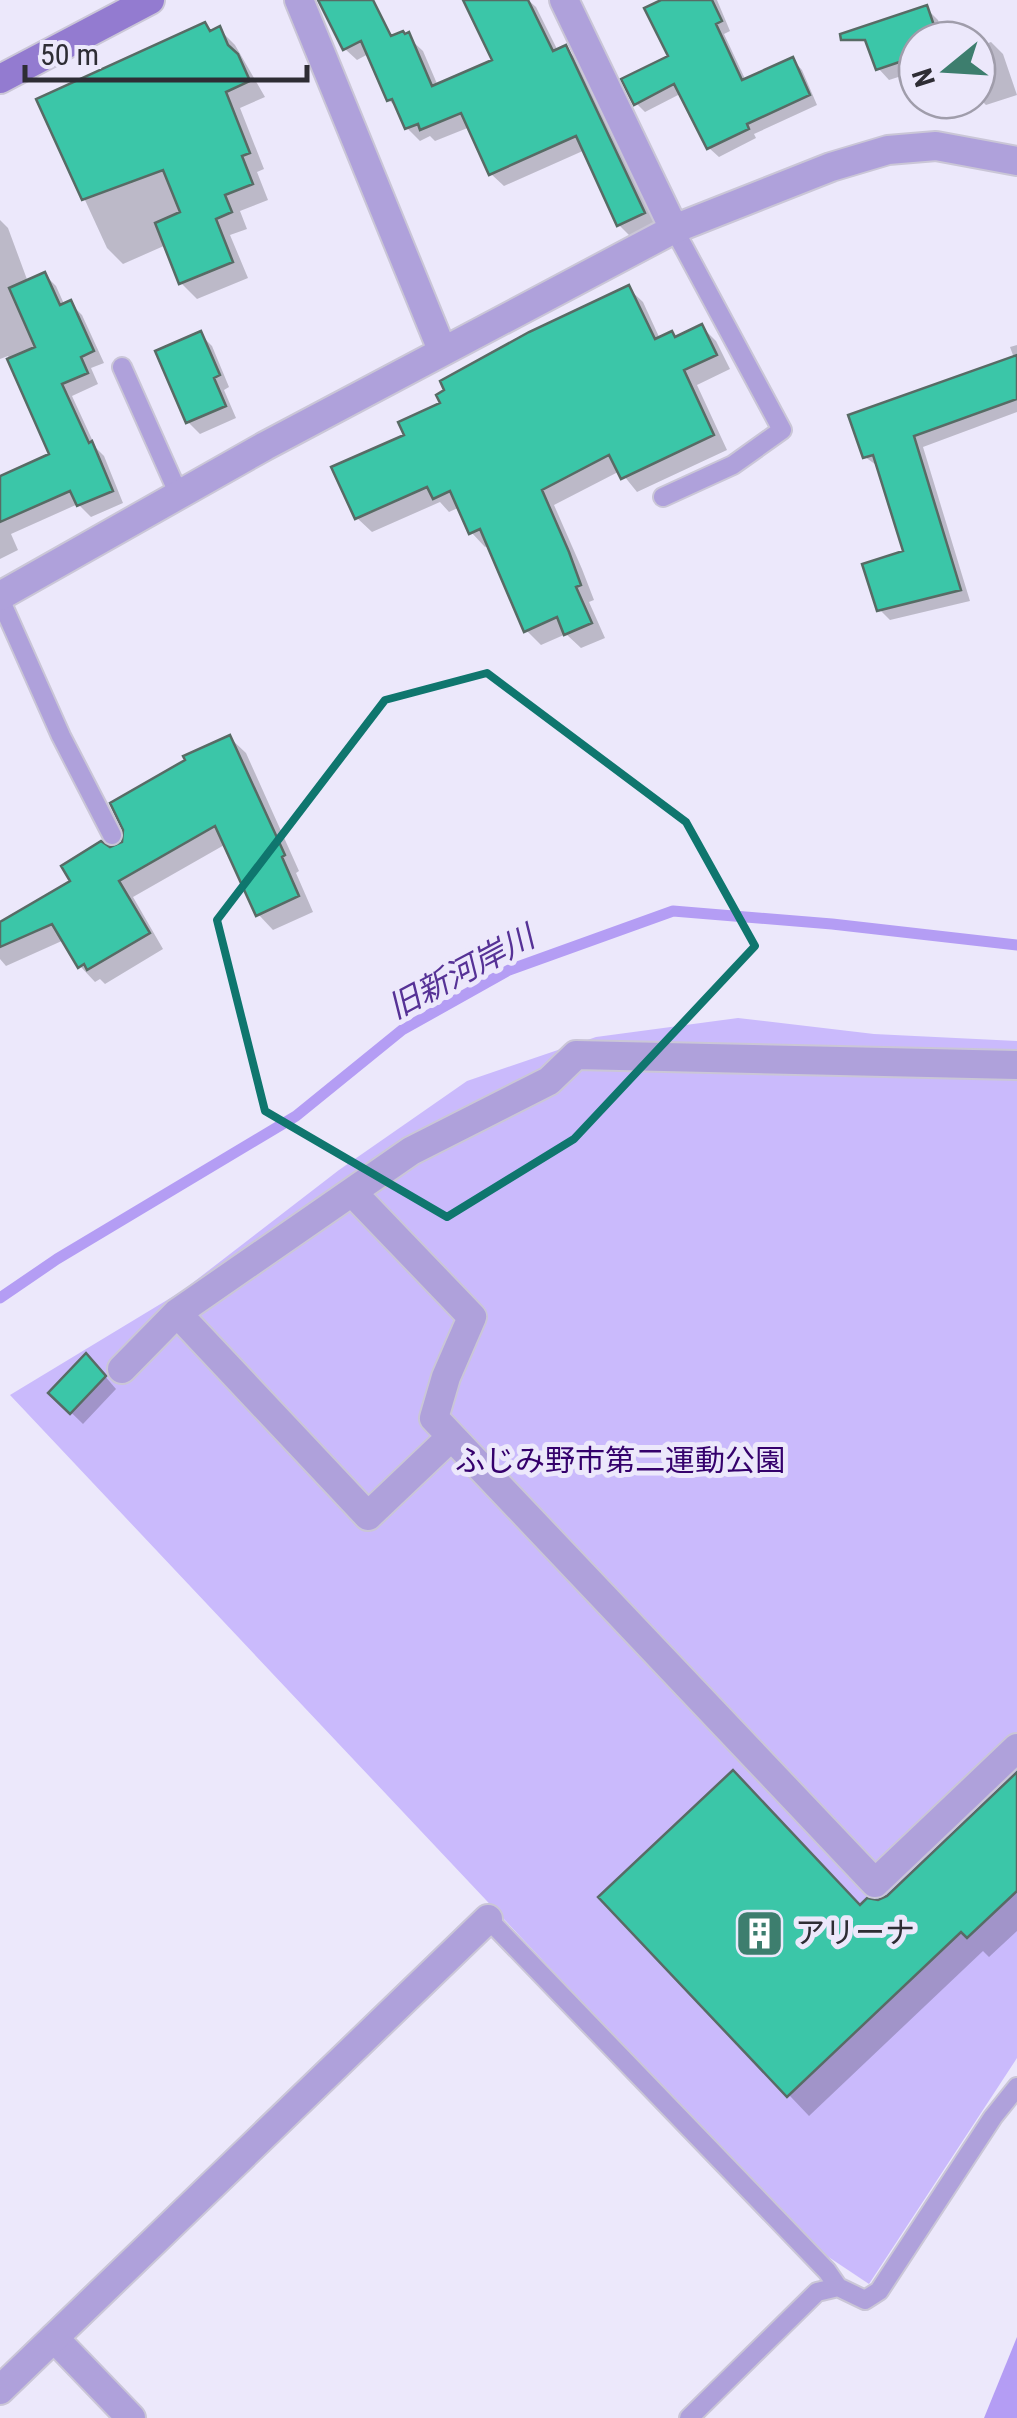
<svg xmlns="http://www.w3.org/2000/svg" width="1017" height="2418" viewBox="0 0 1017 2418" font-family="'Roboto Condensed','Noto Sans JP',sans-serif">
<style>
.green{fill:#cabafc}
.water{fill:#b49df4}
.shadow{fill:#0003}
.lines{fill:none;stroke-linecap:round;stroke-linejoin:round}
.stream{stroke:#b49df4;stroke-width:11}
.building{fill:#3bc6a8;stroke:#586b65;stroke-width:2.5}
.service-casing{stroke:#cac6d7;stroke-width:22}
.minor-casing{stroke:#cac6d7;stroke-width:32}
.tertiary-casing{stroke:#cac6d7;stroke-width:32}
.secondary-casing{stroke:#cac6d7;stroke-width:32}
.service{stroke:#afa1db;stroke-width:18}
.minor{stroke:#afa1db;stroke-width:28}
.tertiary{stroke:#afa1db;stroke-width:28}
.secondary{stroke:#937bd0;stroke-width:28}
.marked{fill:none;stroke:#0f766e;stroke-width:8;stroke-linejoin:round}
.labels{text-anchor:middle;stroke-width:10;stroke-linejoin:round;paint-order:stroke}
.park-label{font-size:30px;fill:#35016c;stroke:#ece8fb}
.poi-label{font-size:30px;fill:#2e2d34;stroke:#ece8fb;text-anchor:start}
.water-label{font-size:32px;font-style:italic;fill:#563296;stroke:#ece8fb}
</style>
<rect width="100%" height="100%" fill="#ece8fb"/>
<!-- green -->
<path class="green" d="M738 1018 874 1034 1017 1041V2058L869 2284 812 2246 10 1395 182 1291 339 1170 467 1081 596 1037Z"/>
<!-- water -->
<path class="water" d="M1017 2337V2418H984Z"/>
<!-- shadow -->
<path class="shadow" d="M321 0H361L389 43 357 60 345 49Z
M466 0H528L536 7 558 51 566 48 578 61 656 226 632 238 619 225 585 150 504 186 491 174 470 127 435 141 430 136 420 141 407 128 400 111 389 100 410 39 423 51 438 86 495 62Z
M667 0H717L730 31 724 34 746 81 793 60 802 70 817 105 754 134 756 138 719 157 709 148 682 93 645 112 636 103 671 57Z
M926 8 938 20 945 40H917V71L889 80 878 68Z
M205 25 212 32 219 29 235 45 265 97 240 108 264 169 257 172 268 200 240 211 247 229 230 235 248 278 197 299 181 283 166 245 123 264 107 248 39 100Z
M991 42 1003 54 1017 95 986 105 977 96V47Z
M0 220 8 228 28 282 45 275 56 286 65 306 70 303 82 315 104 363 91 368 98 384 72 396 96 448 104 456 123 503 91 517 78 504 11 534 18 550 0 559V478L52 455 8 356 0 359Z
M628 288 643 302 660 339H677L702 327 716 341 730 369 697 385 727 450 637 492 620 471 554 505 582 569 594 600 589 602 605 638 581 648 566 634 541 645 526 630 490 545 485 547 471 532 460 507 449 512 440 502 372 532 357 518 407 436 443 404Z
M200 334 212 346 229 387 224 390 236 418 200 434 188 422Z
M1017 345V412L923 447 970 601 890 620 879 609 906 553 879 467 865 457 1014 358 1010 347Z
M230 738 246 753 299 871 296 873 313 912 273 930 258 914 226 844 133 897 163 949 105 984 100 979 95 982 80 966 64 940 6 966 0 959V925L73 882 110 850 124 844Z
M98 1368 116 1389 83 1424 51 1393Z
M1017 1776V1931L989 1957 983 1951 809 2116 602 1898 861 1908 888 1898Z"/>
<g class="lines">
<!-- stream -->
<path class="stream" d="M0 1298 57 1259 296 1116 402 1030 509 970 673 911 832 924 1017 945"/>
</g>
<!-- building -->
<path class="building" d="M318 0H373L391 36 403 31 405 34 409 32 432 86 492 60 463 0H528L553 51 566 45 645 213 617 226 576 136 489 175 461 113 420 130 418 124 405 129 392 99 387 101 361 41 343 50Z
M661 0H712L722 21 716 24 742 80 793 57 810 95 747 124 749 129 707 149 674 84 634 105 621 79 668 56 644 8Z
M927 5 939 40H917V56L876 70 865 40H841L840 34Z
M205 22 210 31 220 26 228 45 238 54 250 81 226 92 250 153 242 156 253 184 225 195 232 212 216 219 233 262 179 284 155 223 180 212 163 170 82 200 36 99Z
M45 272 60 305 71 300 94 351 81 357 88 373 62 384 89 443 92 441 113 491 77 506 70 491 0 522V476L49 454 7 359 35 347 9 288Z
M629 285 655 339 672 331 675 337 702 324 717 355 684 370 714 435 621 479 609 455 542 490 569 552 581 585 576 587 592 623 564 635 557 617 524 632 480 529 469 534 450 491 433 499 427 487 355 519 331 467 404 435 398 422 440 403 436 395 444 390 440 381 529 332Z
M201 331 220 375 214 378 226 406 186 423 155 351Z
M1017 355V399L914 436 961 590 877 611 862 564 903 551 873 455 863 458 848 415Z
M230 735 285 855 282 857 299 896 256 916 215 826 119 881 150 933 87 970 84 964 78 968 52 924 0 947V922L70 881 61 866 101 841 110 847 122 842 123 830 110 803 185 760 183 756Z
M86 1353 106 1376 70 1414 48 1393Z
M733 1770 860 1905 867 1898 878 1900 887 1896 1017 1772V1891L967 1938 961 1932 787 2097 598 1897Z"/>
<g class="lines">
<defs>
<path id="service" d="M122 367 179 495
M663 497 733 465 782 430 674 229
M0 599 61 736 112 835
M488 1919 827 2271 838 2287 865 2300 879 2291 993 2117 1017 2087
M689 2418 817 2292 838 2287"/>
<path id="minor" d="M299 0 442 350
M564 0 674 229
M0 596 265 446 674 229 831 167 888 150 936 146 1017 161
M352 1192 472 1317 446 1377 434 1418 875 1883 1017 1748
M177 1313 368 1516 451 1437
M122 1369 177 1313 411 1151 549 1081 576 1055 1017 1065
M54 2338 131 2418"/>
<path id="tertiary" d="M0 2390 488 1919"/>
<path id="secondary" d="M0 79 150 0"/>
</defs>
<!-- service casing -->
<use href="#service" class="service-casing"/>
<!-- minor casing -->
<use href="#minor" class="minor-casing"/>
<!-- tertiary casing -->
<use href="#tertiary" class="tertiary-casing"/>
<!-- secondary casing -->
<use href="#secondary" class="secondary-casing"/>
<!-- service -->
<use href="#service" class="service"/>
<!-- minor -->
<use href="#minor" class="minor"/>
<!-- tertiary -->
<use href="#tertiary" class="tertiary"/>
<!-- secondary -->
<use href="#secondary" class="secondary"/>
</g>
<!-- marked area -->
<path class="marked" d="M487 673 686 822 755 946 574 1139 447 1217 265 1111 217 920 385 700Z"/>
<!-- icons -->
<defs>
<symbol id="building-square" viewBox="-11 -11 22 22"><rect x="-9" y="-9" width="18" height="18" rx="4" fill="#3d7e6e" stroke="#ece8fb"/><path d="M-4-6H4V6H1V3H-1V6H-4ZM-2.5-4.3h1.7v1.8h-1.7ZM.8-4.3h1.7v1.8H.8ZM-2.5-1h1.7V.8h-1.7ZM.8-1h1.7V.8H.8Z" fill="#fff"/></symbol>
</defs>
<g fill-rule="evenodd">
<use href="#building-square" x="732" y="1906" width="55" height="55"/>
</g>
<g class="labels">
<!-- park labels -->
<g class="park-label">
<text x="620" y="1471">ふじみ野市第二運動公園</text>
</g>
<!-- poi labels -->
<g class="poi-label">
<text x="795" y="1943">アリーナ</text>
</g>
<!-- water labels -->
<g class="water-label">
<text transform="translate(461 972) rotate(-28)" y="11">旧新河岸川</text>
</g>
</g>
<!-- north arrow -->
<g transform="translate(947 70) rotate(252)"><circle r="48" fill="#ece8fb" stroke="#a09dab" stroke-width="2.5"/>
<path d="M0-8L18 38L0 25L-18 38Z" fill="#3d7e6e"/>
<text y="-15" font-size="28" font-weight="bold" text-anchor="middle" fill="#2e2d34">N</text>
</g>
<!-- scale -->
<path d="M25 65v15h282v-15" fill="none" stroke="#2e2d34" stroke-width="5"/>
<text x="40" y="65" font-size="30" fill="#2e2d34" stroke="#ece8fb" stroke-width="8" paint-order="stroke">50 m</text>
</svg>
